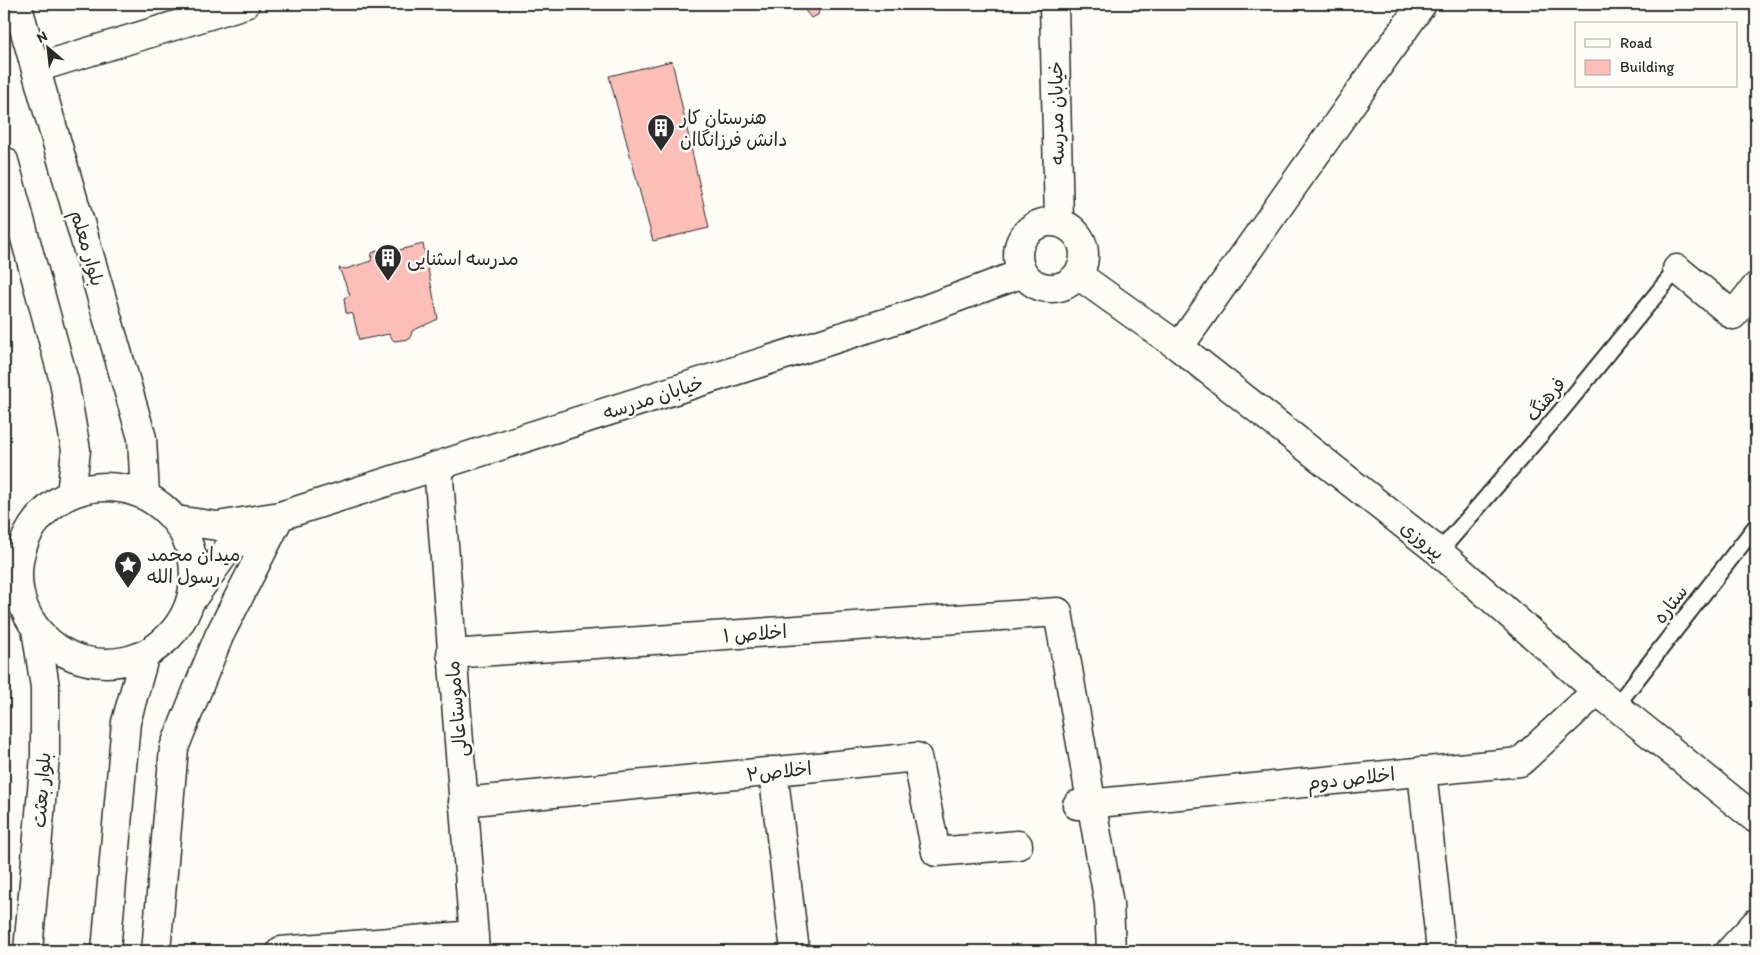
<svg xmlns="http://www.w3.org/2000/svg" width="1760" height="955" viewBox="0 0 1760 955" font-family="Itim,'Playpen Sans Arabic',sans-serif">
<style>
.building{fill:#fbbfb8;stroke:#2b2b2b}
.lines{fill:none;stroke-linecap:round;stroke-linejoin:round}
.service-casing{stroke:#2b2b2b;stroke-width:19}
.minor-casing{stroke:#2b2b2b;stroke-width:31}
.tertiary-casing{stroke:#2b2b2b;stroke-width:31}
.secondary-casing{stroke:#2b2b2b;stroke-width:31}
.service{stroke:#fdfcf7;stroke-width:15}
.minor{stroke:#fdfcf7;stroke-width:28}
.tertiary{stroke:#fdfcf7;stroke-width:28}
.secondary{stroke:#fdfcf7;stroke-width:28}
.labels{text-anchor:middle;stroke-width:5;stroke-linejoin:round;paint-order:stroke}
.street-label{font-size:19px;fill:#2b2b2b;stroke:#fdfcf7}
.poi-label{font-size:19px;fill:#2b2b2b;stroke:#fdfcf7;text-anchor:start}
</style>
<rect width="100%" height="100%" fill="#fdfcf7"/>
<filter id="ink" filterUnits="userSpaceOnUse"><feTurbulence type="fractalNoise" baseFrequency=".02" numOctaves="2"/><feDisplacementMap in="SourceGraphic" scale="10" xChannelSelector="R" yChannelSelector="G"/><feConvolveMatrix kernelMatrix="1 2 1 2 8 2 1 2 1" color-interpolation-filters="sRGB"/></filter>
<g filter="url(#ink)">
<!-- building -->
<path class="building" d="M800 4H820L818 15 811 18Z
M672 61 709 228 653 241 609 76Z
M423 244 438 319 412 331 410 339 394 341 389 334 359 340 353 314 346 313 344 298 350 295 339 268 346 269 371 261 372 253 384 248 387 253Z"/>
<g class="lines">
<defs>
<path id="service" d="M1439 552 1557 416 1677 269
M1616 706 1756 526"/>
<path id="minor" d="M36 68 245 4
M1018 255a33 33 0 1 1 66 0a33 33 0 1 1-66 0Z
M1677 269 1733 315 1756 287
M1078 275 1179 347 1439 552 1597 691 1756 819
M1179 347 1422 4
M438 466 475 951
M451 654 1058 612 1109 904 1111 951
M773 771 795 951
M1422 771 1441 951
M463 802 917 757 936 852 1018 845
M1077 805 1520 762 1597 691
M281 951 474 935
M1730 951 1756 923"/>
<path id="tertiary" d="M4 579 18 581
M156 951 174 748 219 636 280 516"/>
<path id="secondary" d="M17 4 142 438 145 495
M1054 4 1059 222
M4 161 64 381 76 450 71 494
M18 575a88 88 0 1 1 176 0a88 88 0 1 1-176 0Z
M280 516 910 315 1023 273
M176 520 217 526 280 516 228 549 192 599
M28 951 45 756V687L36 629
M106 951 126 722 145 654"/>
</defs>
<!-- service casing -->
<use href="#service" class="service-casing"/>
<!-- minor casing -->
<use href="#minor" class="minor-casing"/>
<!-- tertiary casing -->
<use href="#tertiary" class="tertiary-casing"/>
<!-- secondary casing -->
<use href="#secondary" class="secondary-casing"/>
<!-- service -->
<use href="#service" class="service"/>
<!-- minor -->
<use href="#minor" class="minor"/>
<!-- tertiary -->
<use href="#tertiary" class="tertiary"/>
<!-- secondary -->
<use href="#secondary" class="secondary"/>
</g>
</g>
<!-- icons -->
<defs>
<symbol id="building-pin" viewBox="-11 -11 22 30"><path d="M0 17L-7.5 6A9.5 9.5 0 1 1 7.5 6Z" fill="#2b2b2b" stroke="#fdfcf7"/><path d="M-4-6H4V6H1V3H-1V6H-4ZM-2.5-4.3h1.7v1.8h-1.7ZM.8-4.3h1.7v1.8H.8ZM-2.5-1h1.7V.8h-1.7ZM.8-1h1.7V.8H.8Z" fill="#fff"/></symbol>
<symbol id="sight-pin" viewBox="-11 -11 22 30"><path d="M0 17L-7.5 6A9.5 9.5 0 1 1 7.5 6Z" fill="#2b2b2b" stroke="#fdfcf7"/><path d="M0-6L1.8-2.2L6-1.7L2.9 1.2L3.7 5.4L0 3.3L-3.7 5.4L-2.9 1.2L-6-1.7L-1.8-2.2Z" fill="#fff"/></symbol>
</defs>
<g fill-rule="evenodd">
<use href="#building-pin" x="645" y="112" width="32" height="43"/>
<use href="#building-pin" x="372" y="242" width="32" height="43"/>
<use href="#sight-pin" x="112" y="549" width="32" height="43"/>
</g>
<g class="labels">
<!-- street labels -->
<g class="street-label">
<text transform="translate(1056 113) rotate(-91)" y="7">خیابان مدرسه</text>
<text transform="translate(88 248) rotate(74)" y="7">بلوار معلم</text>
<text transform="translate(653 397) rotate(-18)" y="7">خیابان مدرسه</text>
<text transform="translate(1545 399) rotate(-50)" y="7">فرهنگ</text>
<text transform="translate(1423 540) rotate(39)" y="7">پیروزی</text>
<text transform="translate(1670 604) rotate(-52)" y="7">ستاره</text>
<text transform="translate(755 633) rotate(-4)" y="7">اخلاص ۱</text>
<text transform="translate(456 709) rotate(-95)" y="7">ماموستاعالی</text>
<text transform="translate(779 771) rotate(-6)" y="7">اخلاص۲</text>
<text transform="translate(1351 778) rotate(-6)" y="7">اخلاص دوم</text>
<text transform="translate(41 790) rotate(-86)" y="7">بلوار بعثت</text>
</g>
<!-- poi labels -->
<g class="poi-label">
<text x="680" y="124">هنرستان کار<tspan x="680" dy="22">دانش فرزانگاان</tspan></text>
<text x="407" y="265">مدرسه اسثنایی</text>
<text x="147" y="561">میدان محمد<tspan x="147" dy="22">رسول الله</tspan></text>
</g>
</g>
<!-- margin -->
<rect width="1760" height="955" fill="none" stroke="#fdfcf7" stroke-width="20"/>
<rect x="10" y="10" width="1740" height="935" fill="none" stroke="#2b2b2b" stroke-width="2" filter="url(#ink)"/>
<!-- legend -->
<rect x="1575" y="22" width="162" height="65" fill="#fdfcf7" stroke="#a9a8a5"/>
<rect x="1585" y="39" width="25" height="8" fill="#fdfcf7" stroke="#a9a8a5"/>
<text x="1620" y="48" font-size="15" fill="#2b2b2b">Road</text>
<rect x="1585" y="60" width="25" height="15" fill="#fbbfb8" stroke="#a9a8a5"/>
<text x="1620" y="72" font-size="15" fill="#2b2b2b">Building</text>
<!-- north arrow -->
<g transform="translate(48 48) rotate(332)" stroke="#fdfcf7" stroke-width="4" paint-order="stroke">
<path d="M0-4L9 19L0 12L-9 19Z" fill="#2b2b2b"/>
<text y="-8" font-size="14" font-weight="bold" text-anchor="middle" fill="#2b2b2b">N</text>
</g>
</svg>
